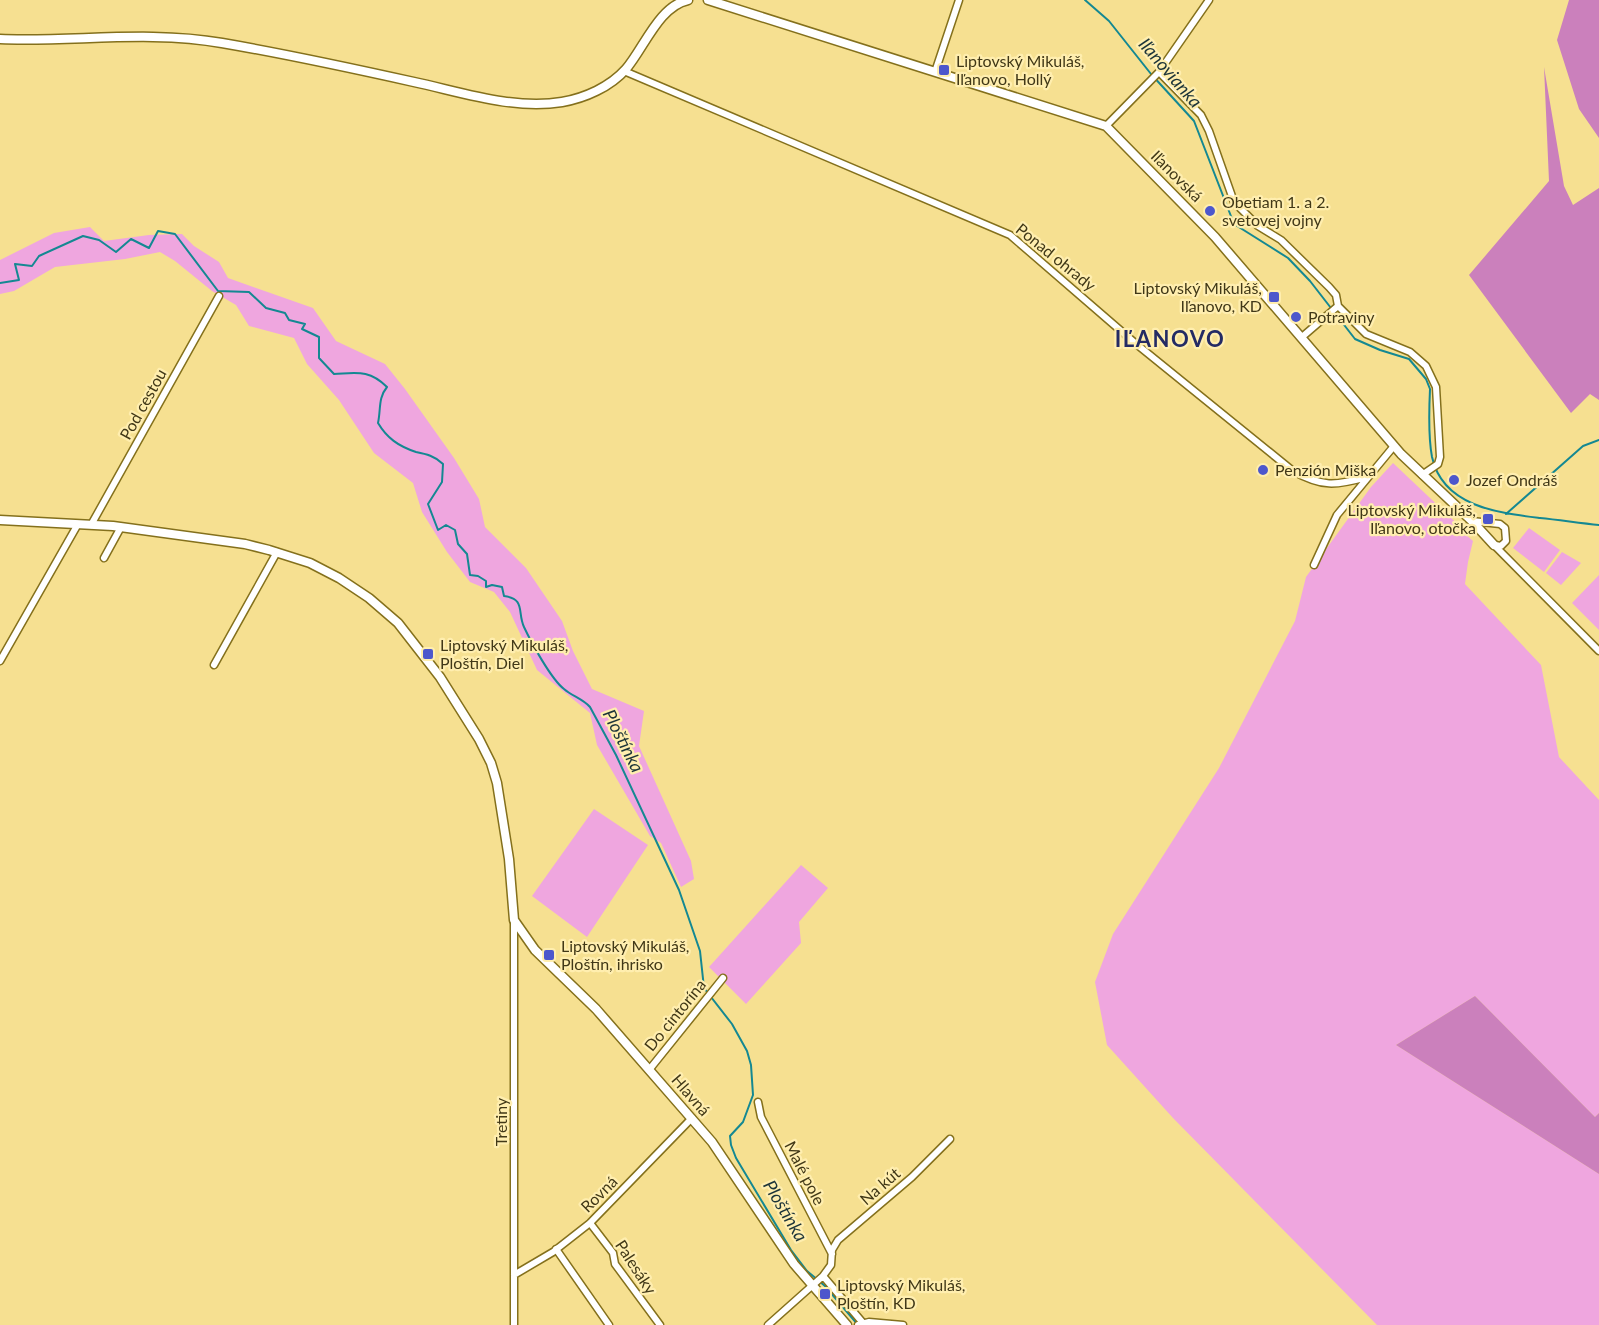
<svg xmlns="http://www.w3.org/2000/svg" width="1599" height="1325" viewBox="0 0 1599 1325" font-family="Lato,sans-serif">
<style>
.green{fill:#efa6df}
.forest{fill:#cb80bc}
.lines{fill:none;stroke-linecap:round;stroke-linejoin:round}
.stream{stroke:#148892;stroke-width:2}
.street-casing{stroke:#84701c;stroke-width:9}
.secondary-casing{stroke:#84701c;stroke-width:11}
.street{stroke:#fff;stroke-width:6}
.secondary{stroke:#fff;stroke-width:8}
.poi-dot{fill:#4d57cc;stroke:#ffeeaf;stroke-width:2}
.labels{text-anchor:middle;stroke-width:4.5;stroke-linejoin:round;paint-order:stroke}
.poi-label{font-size:16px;fill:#413817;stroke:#ffeeaf;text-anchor:start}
.street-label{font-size:16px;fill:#413817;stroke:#ffeeaf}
.water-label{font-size:18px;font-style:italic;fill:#1d3439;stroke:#ffeeaf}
.district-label{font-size:22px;font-weight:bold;letter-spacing:1.5px;fill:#242b64;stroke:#ffeeaf}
</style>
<rect width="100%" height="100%" fill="#f6e091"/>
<!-- green -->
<path class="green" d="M90 227 104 241 149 235 182 234 194 246 219 262 228 278 313 308 336 341 385 364 405 389 454 458 479 499 485 527 526 568 562 621 573 651 592 689 644 711 639 746 691 861 694 879 681 887 661 843 650 836 597 745 590 713 537 670 510 612 494 592 470 582 447 552 422 512 413 483 374 453 339 400 307 364 294 338 249 326 236 305 212 291 175 261 160 252 125 259 55 267 14 291 0 294V260L54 233Z
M1393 463 1466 532 1465 534 1473 541 1468 562 1465 584 1541 665 1559 757 1599 800V1113L1595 1117 1475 996 1396 1045 1599 1174V1325H1377L1173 1118 1107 1045 1095 982 1113 934 1219 768 1295 621 1306 577 1371 487Z
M1529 528 1560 550 1544 572 1513 548Z
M1562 552 1581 563 1561 585 1546 573Z
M1599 575V630L1572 603Z
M594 809 648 845 587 937 532 896Z
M801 865 828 888 799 922 801 943 746 1004 709 967Z"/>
<!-- forest -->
<path class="forest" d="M1569 0H1599V138L1579 109 1557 40Z
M1544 67 1564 186 1573 205 1599 188V400L1590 394 1571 413 1469 275 1549 181Z
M1475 996 1595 1117 1599 1113V1174L1396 1045Z"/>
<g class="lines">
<!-- stream -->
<path class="stream" d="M1085 0 1109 21 1151 74 1194 121 1234 224 1288 258 1310 281 1355 339 1380 350 1409 359 1426 379 1430 389C1429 410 1428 436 1432 457 1443 507 1499 513 1540 518 1560 520 1579 523 1599 525
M0 283 19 280 15 264 32 266 39 256 83 236 99 240 116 252 131 239 149 248 158 231 175 234 218 291 249 292 266 308 285 313 289 320 305 324 302 329 319 337V358L334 374C356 373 369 369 387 387 378 398 381 409 378 423 387 438 398 446 416 452 426 454 435 456 443 464L442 482 428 504 438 530 446 525 455 530 458 544 467 554 470 575 478 576 486 581V587L492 585 502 587 504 596C526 599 517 612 524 627 531 642 551 679 564 689 572 696 583 699 590 707L616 755 679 890 700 951 704 988 732 1024 747 1051 751 1065 753 1095 743 1122 730 1136 731 1145 736 1158 791 1250 807 1271 825 1286 858 1325
M1506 514 1583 446 1599 440"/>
<defs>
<path id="street" d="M624 71 1010 235 1135 343 1293 471C1322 487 1335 486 1367 477
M935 72 959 0
M1159 72 1201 115 1209 131 1234 202 1258 226 1281 240 1329 287 1336 295 1338 306 1366 334 1410 352 1426 366 1436 387 1440 457 1438 464 1422 475
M1106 126 1159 72 1209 0
M1302 337 1338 306
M1472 521 1500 524 1505 528 1506 541 1501 546 1495 545
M91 525 219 296
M1494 545 1599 651
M104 558 121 527
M1314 565 1337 515 1394 446
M0 661 78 524
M214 665 277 552
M514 921V1325
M649 1070 723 978
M758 1102 761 1117 832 1254
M590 1223 613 1253 615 1264 660 1325
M556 1249 609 1325
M514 1275 553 1252 590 1223 692 1118
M823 1276 863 1323
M768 1325 823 1276 831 1265 832 1250 838 1240 912 1177 950 1139
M858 1325 869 1322 903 1325"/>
<path id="secondary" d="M708 0 1106 126 1215 237 1401 454 1472 521 1494 545
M0 39C74 42 149 30 222 43 286 54 351 68 414 82 461 92 513 110 562 102 585 98 610 87 626 69 644 48 659 6 688 0
M0 520 113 526 245 544 269 550 310 563 339 578 369 598 398 623 440 677 479 739 491 763 497 783 509 859 514 920 535 950 596 1009 712 1142 794 1264 847 1325"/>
</defs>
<!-- street casing -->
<use href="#street" class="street-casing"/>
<!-- secondary casing -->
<use href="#secondary" class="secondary-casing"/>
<!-- street -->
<use href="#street" class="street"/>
<!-- secondary -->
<use href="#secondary" class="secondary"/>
</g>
<!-- markers -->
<g class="poi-dot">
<rect x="938" y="64" width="12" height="12" rx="3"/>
<circle cx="1210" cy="211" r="6"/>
<rect x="1268" y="291" width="12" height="12" rx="3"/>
<circle cx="1296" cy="317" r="6"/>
<circle cx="1263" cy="470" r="6"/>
<circle cx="1454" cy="480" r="6"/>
<rect x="1482" y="513" width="12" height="12" rx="3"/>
<rect x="422" y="648" width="12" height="12" rx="3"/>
<rect x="543" y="949" width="12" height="12" rx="3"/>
<rect x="819" y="1288" width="12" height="12" rx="3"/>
</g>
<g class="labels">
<!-- poi labels -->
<g class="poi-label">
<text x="956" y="67">Liptovský Mikuláš,<tspan x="956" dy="18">Iľanovo, Hollý</tspan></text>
<text x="1222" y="208">Obetiam 1. a 2.<tspan x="1222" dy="18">svetovej vojny</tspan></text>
<text x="1262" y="294" text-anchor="end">Liptovský Mikuláš,<tspan x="1262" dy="18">Iľanovo, KD</tspan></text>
<text x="1308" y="323">Potraviny</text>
<text x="1275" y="476">Penzión Miška</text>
<text x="1466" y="486">Jozef Ondráš</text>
<text x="1476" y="516" text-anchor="end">Liptovský Mikuláš,<tspan x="1476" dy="18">Iľanovo, otočka</tspan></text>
<text x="440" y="651">Liptovský Mikuláš,<tspan x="440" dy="18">Ploštín, Diel</tspan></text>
<text x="561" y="952">Liptovský Mikuláš,<tspan x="561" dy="18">Ploštín, ihrisko</tspan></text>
<text x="837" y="1291">Liptovský Mikuláš,<tspan x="837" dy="18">Ploštín, KD</tspan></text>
</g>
<!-- street labels -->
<g class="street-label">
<text transform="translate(1177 176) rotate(45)" y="6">Iľanovská</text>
<text transform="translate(1056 257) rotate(39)" y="6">Ponad ohrady</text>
<text transform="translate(143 404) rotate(-61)" y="6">Pod cestou</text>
<text transform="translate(675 1015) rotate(-51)" y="6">Do cintorína</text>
<text transform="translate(691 1095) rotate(49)" y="6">Hlavná</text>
<text transform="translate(501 1122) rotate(-90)" y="6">Tretiny</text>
<text transform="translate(805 1173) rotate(63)" y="6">Malé pole</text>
<text transform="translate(880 1186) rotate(-41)" y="6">Na kút</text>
<text transform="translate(599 1194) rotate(-45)" y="6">Rovná</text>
<text transform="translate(636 1267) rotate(57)" y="6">Palesáky</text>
</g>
<!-- water labels -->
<g class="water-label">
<text transform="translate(1170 73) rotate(49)" y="6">Iľanovianka</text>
<text transform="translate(623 741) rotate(63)" y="6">Ploštínka</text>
<text transform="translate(785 1211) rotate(59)" y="6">Ploštínka</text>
</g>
<!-- district labels -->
<g class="district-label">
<text x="1170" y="347">IĽANOVO</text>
</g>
</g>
</svg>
